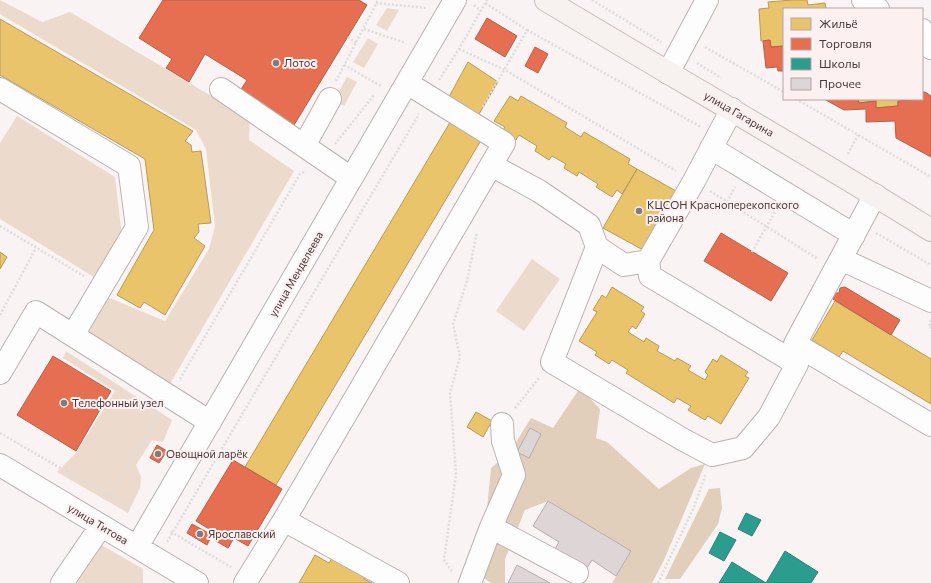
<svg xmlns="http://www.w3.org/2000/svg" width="931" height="583" viewBox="0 0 931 583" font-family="Commissioner,sans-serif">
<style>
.green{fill:#ecdbcc}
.forest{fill:#e1cebb}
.homes{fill:#e9c46a;stroke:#b89a5b}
.shops{fill:#e76f51;stroke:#b65f4a}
.schools{fill:#2a9d8f;stroke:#327f75}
.building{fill:#ded5d7;stroke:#b4adae}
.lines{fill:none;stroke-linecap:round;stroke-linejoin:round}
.minor-casing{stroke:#bab2b2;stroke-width:24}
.major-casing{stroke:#cbbfbb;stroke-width:24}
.path{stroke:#dedcdc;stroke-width:2.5;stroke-dasharray:2 2;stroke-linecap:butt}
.minor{stroke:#fefdfd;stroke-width:22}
.major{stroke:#f7f1f0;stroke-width:22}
.poi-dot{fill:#837a79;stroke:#fcf0f0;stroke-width:1.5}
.labels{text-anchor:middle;stroke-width:4;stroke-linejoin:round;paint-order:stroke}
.poi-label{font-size:11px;fill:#443938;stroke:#fcf0f0;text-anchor:start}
.street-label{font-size:11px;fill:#443938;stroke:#fcf0f0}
</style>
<rect width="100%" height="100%" fill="#f9f3f3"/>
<!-- green -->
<path class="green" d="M0 0 42 22 70 12 250 119 249 140 294 171 167 389 84 335 107 297 165 321 209 249 215 226 206 149 196 130 0 14Z
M387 8 399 10 387 31 376 25Z
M368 38 378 44 364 68 353 62Z
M347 77 357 82 344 106 334 100Z
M17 116 115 177 122 236 97 279 0 219V143Z
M532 259 560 279 524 331 496 311Z
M66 351 172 420 163 442 152 440 136 465 141 477 140 488 128 513 57 472 75 454 115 391 63 358Z
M98 543 143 569V583H71Z"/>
<!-- forest -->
<path class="forest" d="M580 388 600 409 596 438 607 442 659 489 691 468 705 464 664 560 652 583H612L631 551 548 501 525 510 505 559V583H491L466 566 486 520 491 468 510 452 531 418 553 428Z
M720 488 722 508 718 524 680 579H665L709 489Z"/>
<!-- homes -->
<path class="homes" d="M792 0H807L808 5 825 3 826 9H784V46L771 47 770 40 761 41 759 9 769 8 768 2Z
M0 19 193 131 185 141 191 145 192 152 201 151 211 223 198 224 199 232 194 238 205 246 165 315 144 302 140 308 117 295 154 230 145 159 0 75Z
M468 62 498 82 473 124 444 106Z
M510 96 518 101 521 96 567 123 565 127 581 137 584 132 630 159 628 164 637 169 622 194 617 190 612 197 596 187 598 184 579 172 577 176 564 168 566 164 552 156 549 160 535 151 537 146 519 135 516 140 502 132 505 127 494 121Z
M858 99H916V100L898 101V106L876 108V101L859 103Z
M452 119 483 137 276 485 245 467Z
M637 169 676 191 643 250 603 228Z
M0 252 7 257 0 269Z
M612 287 644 307 641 311 645 314 636 329 632 326 628 332 644 342 646 338 659 346 657 351 675 361 677 358 691 366 688 370 705 380 708 375 705 372 713 359 717 362 721 355 748 372 745 376 749 378 721 424 708 416 705 420 688 410 691 406 677 398 674 403 626 373 628 370 612 360 609 364 595 355 597 352 579 341 597 312 593 310 602 295 606 298Z
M835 301 931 359V404L843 351 839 357 812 340Z
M476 412 492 421 483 437 467 427Z
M315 555 329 563 333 556 366 575 364 579 372 583H299Z"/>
<!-- shops -->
<path class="shops" d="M163 0H359L367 5 291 130 237 96 247 80 205 54 189 82 166 68 172 59 139 38Z
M487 18 517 36 505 57 475 39Z
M770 40 771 47 784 46V71H778L777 67 766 68 763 41Z
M535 47 548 54 538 73 525 66Z
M922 92H925L931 96V157L896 138 895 121 866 122V109L844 110 824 99H858L859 103 876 101V108L898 106V101L922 99Z
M721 233 788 273 771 301 704 261Z
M845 287 900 320 891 335 833 299 834 293H839L840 288Z
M53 356 111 391 76 451 17 415Z
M157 445 167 451 159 463 150 458Z
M233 460 282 489 248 546 234 538 228 548 216 541 219 535 196 521Z
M192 524 212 535 207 545 187 533Z"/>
<!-- schools -->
<path class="schools" d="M746 513 761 520 752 536 738 529Z
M720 532 736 540 724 561 709 553Z
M785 551 818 572 811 583H766Z
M732 562 766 583H719Z"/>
<!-- building -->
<path class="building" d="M530 428 541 434 529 458 517 452Z
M548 501 631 551 616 576 592 560 587 568 555 549 559 542 533 526Z
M517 565 550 583H508Z"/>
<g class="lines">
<defs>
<path id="minor" d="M863 0 878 9
M922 30 931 48
M668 73 707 0
M0 89 129 166 137 227 73 335
M221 89 351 178
M732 109 694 181 648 261 650 276 797 364 795 344 875 195
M304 146 330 99
M711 148 854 235
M491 165 539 191 589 225 597 247 624 265 648 261
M597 247 552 362 682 439 712 455 743 448 769 417 797 364
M841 259 931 301
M795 344 931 425
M0 373 36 312 210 422
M0 465 197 583
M284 520 398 583
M491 527 514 475 503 441 502 424
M137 547 455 0
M62 583 101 526
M245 583 284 520 504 143 407 83
M470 583 491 527 577 573"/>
<path id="major" d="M546 0C674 77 804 151 931 230"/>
</defs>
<!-- minor casing -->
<use href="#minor" class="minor-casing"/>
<!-- major casing -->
<use href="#major" class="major-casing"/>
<!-- path -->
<path class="path" d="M592 0 661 42
M376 3 427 8
M474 5 481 11
M364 29 406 43
M527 30 701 127
M348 37 356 43
M705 47 784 92
M459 49 505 70 676 171
M697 63 721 78
M344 65 381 86
M439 80 459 49 487 0
M336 81 378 0
M796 99 931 177
M483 107 527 30 485 3
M335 144 375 94
M848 154 858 135
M710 191 818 259
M727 202 735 187
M0 226 84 276
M876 233 931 265
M752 252 776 210
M0 315 36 248
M931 320 929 327 931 328
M180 379 300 174 306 171
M515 408 539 378
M0 433 131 509
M110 497 160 413
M171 532 231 567
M167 542 419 114
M452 571 444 560 456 474 450 393 460 357 453 324 467 281 477 232
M134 583 139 574H141
M658 583 694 507 706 473"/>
<!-- minor -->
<use href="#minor" class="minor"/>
<!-- major -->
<use href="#major" class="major"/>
</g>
<!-- markers -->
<g class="poi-dot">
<circle cx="276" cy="63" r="4"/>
<circle cx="639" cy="211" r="4"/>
<circle cx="64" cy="403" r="4"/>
<circle cx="158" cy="454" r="4"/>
<circle cx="200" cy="534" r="4"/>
</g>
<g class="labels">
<!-- poi labels -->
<g class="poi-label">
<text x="284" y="67">Лотос</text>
<text x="647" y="209">КЦСОН Красноперекопского<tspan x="647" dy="13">района</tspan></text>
<text x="72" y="407">Телефонный узел</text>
<text x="166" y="458">Овощной ларёк</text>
<text x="208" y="538">Ярославский</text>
</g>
<!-- street labels -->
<g class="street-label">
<text transform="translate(739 114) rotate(30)" y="4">улица Гагарина</text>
<text transform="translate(296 274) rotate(-60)" y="4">улица Менделеева</text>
<text transform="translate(98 524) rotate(31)" y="4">улица Титова</text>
</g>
</g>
<!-- legend -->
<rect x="783" y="8" width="140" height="92" fill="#fcf0f0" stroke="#b2a7a6"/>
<rect x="791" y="18" width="20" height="12" fill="#e9c46a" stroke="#b2a7a6"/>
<text x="819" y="28" font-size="12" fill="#443938">Жильё</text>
<rect x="791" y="38" width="20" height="12" fill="#e76f51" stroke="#b2a7a6"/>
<text x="819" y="48" font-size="12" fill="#443938">Торговля</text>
<rect x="791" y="58" width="20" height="12" fill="#2a9d8f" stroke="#b2a7a6"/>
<text x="819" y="68" font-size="12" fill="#443938">Школы</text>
<rect x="791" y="78" width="20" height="12" fill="#ded5d7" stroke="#b2a7a6"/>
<text x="819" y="88" font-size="12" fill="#443938">Прочее</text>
</svg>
